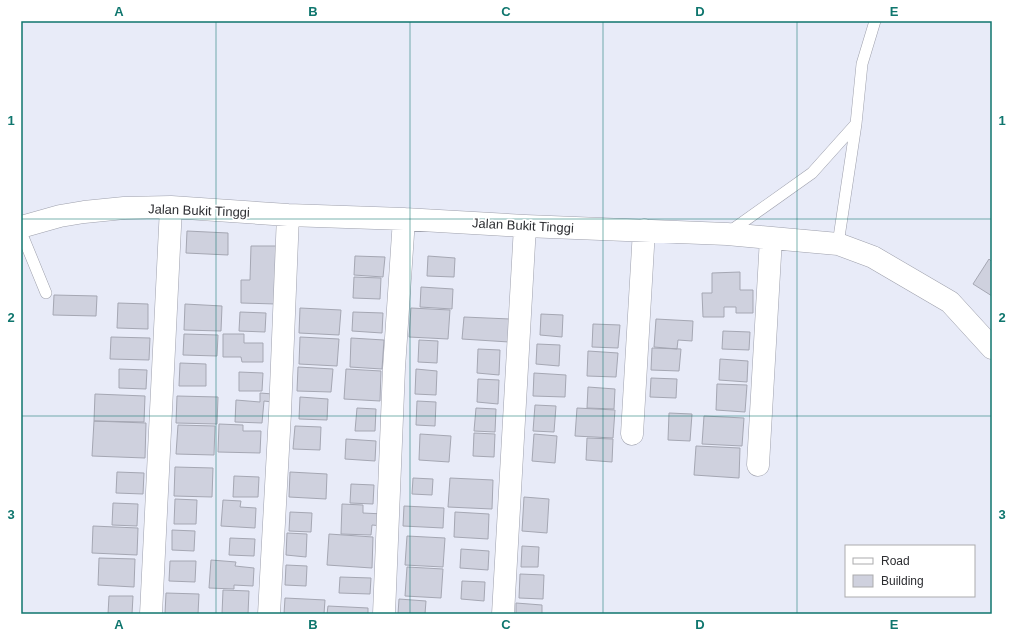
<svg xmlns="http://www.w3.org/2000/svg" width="1013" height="635" viewBox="0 0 1013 635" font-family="Arial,sans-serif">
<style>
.building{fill:#cfd1de;stroke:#a5a7b3}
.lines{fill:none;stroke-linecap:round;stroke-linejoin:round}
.lane-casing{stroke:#9ea0ac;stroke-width:12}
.street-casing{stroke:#9ea0ac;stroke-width:23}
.lane{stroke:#fff;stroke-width:11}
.street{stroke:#fff;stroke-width:22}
.grid{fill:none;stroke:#0f766e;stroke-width:1;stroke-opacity:0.55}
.labels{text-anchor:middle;stroke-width:3.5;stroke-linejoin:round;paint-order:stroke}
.street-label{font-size:13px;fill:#2c2d31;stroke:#fff}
.neatline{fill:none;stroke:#0f766e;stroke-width:1.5}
.grid-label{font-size:13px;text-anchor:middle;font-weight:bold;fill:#0f766e}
</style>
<rect width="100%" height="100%" fill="#e8ebf8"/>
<!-- building -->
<path class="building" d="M187 231 228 233V255L186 253Z
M251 246H278L276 304 241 303V280H250Z
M355 256 385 257 383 277 354 275Z
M428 256 455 258 454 277 427 276Z
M989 259 992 262V296L973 284Z
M740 272V290H753V313H736V307H724V317H703L702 293H712V273Z
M354 277 381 278 380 299 353 298Z
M421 287 453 289 452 309 420 307Z
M54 295 97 296 96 316 53 315Z
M118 303 148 304V329L117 328Z
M185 304 222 306 221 331 184 330Z
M300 308 341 310 339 335 299 333Z
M411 308 450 310 448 339 409 337Z
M240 312 266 313 265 332 239 331Z
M353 312 383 313 382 333 352 331Z
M541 314 563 315 562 337 540 335Z
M464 317 510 319 509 342 462 339Z
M656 319 693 321 692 341 678 340 677 349 654 347Z
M593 324 620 325 618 348 592 347Z
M723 331 750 332 749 350 722 349Z
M184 334 218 335 217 356 183 355Z
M223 334H244V343H263V362H242L241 357H223Z
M111 337 150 338 149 360 110 359Z
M300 337 339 339 337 366 299 364Z
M351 338 384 340 382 369 350 367Z
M419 340 438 341 437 363 418 362Z
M537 344 560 345 559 366 536 364Z
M652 348 681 349 679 371 651 370Z
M478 349 500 350 499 375 477 373Z
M588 351 618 353 616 377 587 376Z
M720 359 748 361 747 382 719 380Z
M180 363 206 364V386H179Z
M298 367 333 369 331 392 297 391Z
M119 369 147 370 146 389 119 388Z
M346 369 381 371 380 401 344 399Z
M416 369 437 371 436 395 415 394Z
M239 372 263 373 262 391H239Z
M534 373 566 375 565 397 533 396Z
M651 378 677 379 676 398 650 397Z
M478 379 499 380 498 404 477 402Z
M717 384 747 385 745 412 716 410Z
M588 387 615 389 614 409 587 408Z
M260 393 273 394 272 402 264 401 262 423 235 422 236 400 260 402Z
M95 394 145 396 144 422 94 421Z
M177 396 218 397 217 424 176 423Z
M300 397 328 399 327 420 299 419Z
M417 401 436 402 435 426 416 425Z
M535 405 556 406 554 432 533 431Z
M357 408 376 409 375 431H355Z
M476 408 496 409 495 432 474 431Z
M577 408 615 410 613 438 575 436Z
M669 413 692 414 690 441 668 440Z
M704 416 744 418 742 446 702 444Z
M94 421 146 423 145 458 92 456Z
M219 424 243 425V431H261L260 453 218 452Z
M178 425 215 426 214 455 176 454Z
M295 426 321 427 320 450 293 449Z
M474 433 495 434 494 457 473 456Z
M420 434 451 436 449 462 419 460Z
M534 434 557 436 555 463 532 461Z
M587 438 613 439 612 462 586 460Z
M346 439 376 441 375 461 345 459Z
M696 446 740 448 739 478 694 475Z
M175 467 213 468 212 497 174 496Z
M117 472 144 473 143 494 116 493Z
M290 472 327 474 326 499 289 497Z
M234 476 259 477 258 497H233Z
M413 478 433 479 432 495 412 494Z
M450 478 493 480 492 509 448 507Z
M351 484 374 485 373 504 350 503Z
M524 497 549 499 547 533 522 531Z
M175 499 197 500 196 524H174Z
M223 500 241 501 240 507 256 508 255 528 221 526Z
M113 503 138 504 137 526 112 525Z
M342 504 363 505V513L384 514 383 526 372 525 371 535 341 534Z
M404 506 444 508 443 528 403 526Z
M290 512 312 513 311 532 289 531Z
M455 512 489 514 488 539 454 537Z
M93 526 138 528 137 555 92 553Z
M172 530 195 531 194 551 172 550Z
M287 533 307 534 306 557 286 555Z
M329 534 373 537 372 568 327 565Z
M407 536 445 538 443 567 405 565Z
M230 538 255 539 254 556 229 555Z
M522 546 539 547 538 567H521Z
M461 549 489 551 488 570 460 568Z
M99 558 135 559 134 587 98 585Z
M211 560 236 562 235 566 254 568 253 586 234 585V589L209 588Z
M170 561H196L195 582 169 581Z
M286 565 307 566 306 586 285 585Z
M407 567 443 569 441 598 405 596Z
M520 574 544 575 543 599 519 598Z
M340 577 371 578 370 594 339 593Z
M462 581 485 582 484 601 461 599Z
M223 590 249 591 248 614H222Z
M166 593 199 594 198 614H165Z
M109 596H133L132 614H108Z
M285 598 325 600 324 614H284Z
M399 599 426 601 425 614H398Z
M516 603 542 605V614H516Z
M328 606 368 608V614H327Z"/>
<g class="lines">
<defs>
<path id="lane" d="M21 232 46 293
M729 232 812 173 855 125
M838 244 856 124 862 64 875 21"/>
<path id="street" d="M21 227 60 216 84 212 124 208 171 207 288 215 404 219 525 226 727 234 838 244 873 257 950 302 992 348
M632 434 644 230
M758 465 771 238
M151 614 171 207
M269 614 280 413 288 215
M384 614 394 368 404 219
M503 614 525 226"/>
</defs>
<!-- lane casing -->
<use href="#lane" class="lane-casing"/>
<!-- street casing -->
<use href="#street" class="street-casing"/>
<!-- lane -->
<use href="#lane" class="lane"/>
<!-- street -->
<use href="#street" class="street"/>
</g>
<!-- grid -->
<path class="grid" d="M216 21V614M410 21V614M603 21V614M797 21V614M21 219H992M21 416H992"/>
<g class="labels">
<!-- street labels -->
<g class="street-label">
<text transform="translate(199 210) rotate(2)" y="5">Jalan Bukit Tinggi</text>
<text transform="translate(523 225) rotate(3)" y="5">Jalan Bukit Tinggi</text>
</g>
</g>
<!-- border -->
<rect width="1013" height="635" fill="none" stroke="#ffffff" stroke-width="44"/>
<!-- legend -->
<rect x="845" y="545" width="130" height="52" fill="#ffffff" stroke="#ababad"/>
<rect x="853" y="558" width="20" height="6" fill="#ffffff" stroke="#ababad"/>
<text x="881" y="565" font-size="12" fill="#2c2d31">Road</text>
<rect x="853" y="575" width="20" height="12" fill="#cfd1de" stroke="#ababad"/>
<text x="881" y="585" font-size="12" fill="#2c2d31">Building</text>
<rect x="22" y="22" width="969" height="591" class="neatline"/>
<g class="grid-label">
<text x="119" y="16">A</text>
<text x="313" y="16">B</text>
<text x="506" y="16">C</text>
<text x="700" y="16">D</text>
<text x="894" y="16">E</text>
<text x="11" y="125">1</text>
<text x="1002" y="125">1</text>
<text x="11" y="322">2</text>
<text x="1002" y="322">2</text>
<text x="11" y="519">3</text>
<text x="1002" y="519">3</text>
<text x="119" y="629">A</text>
<text x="313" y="629">B</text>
<text x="506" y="629">C</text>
<text x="700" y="629">D</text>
<text x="894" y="629">E</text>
</g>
</svg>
